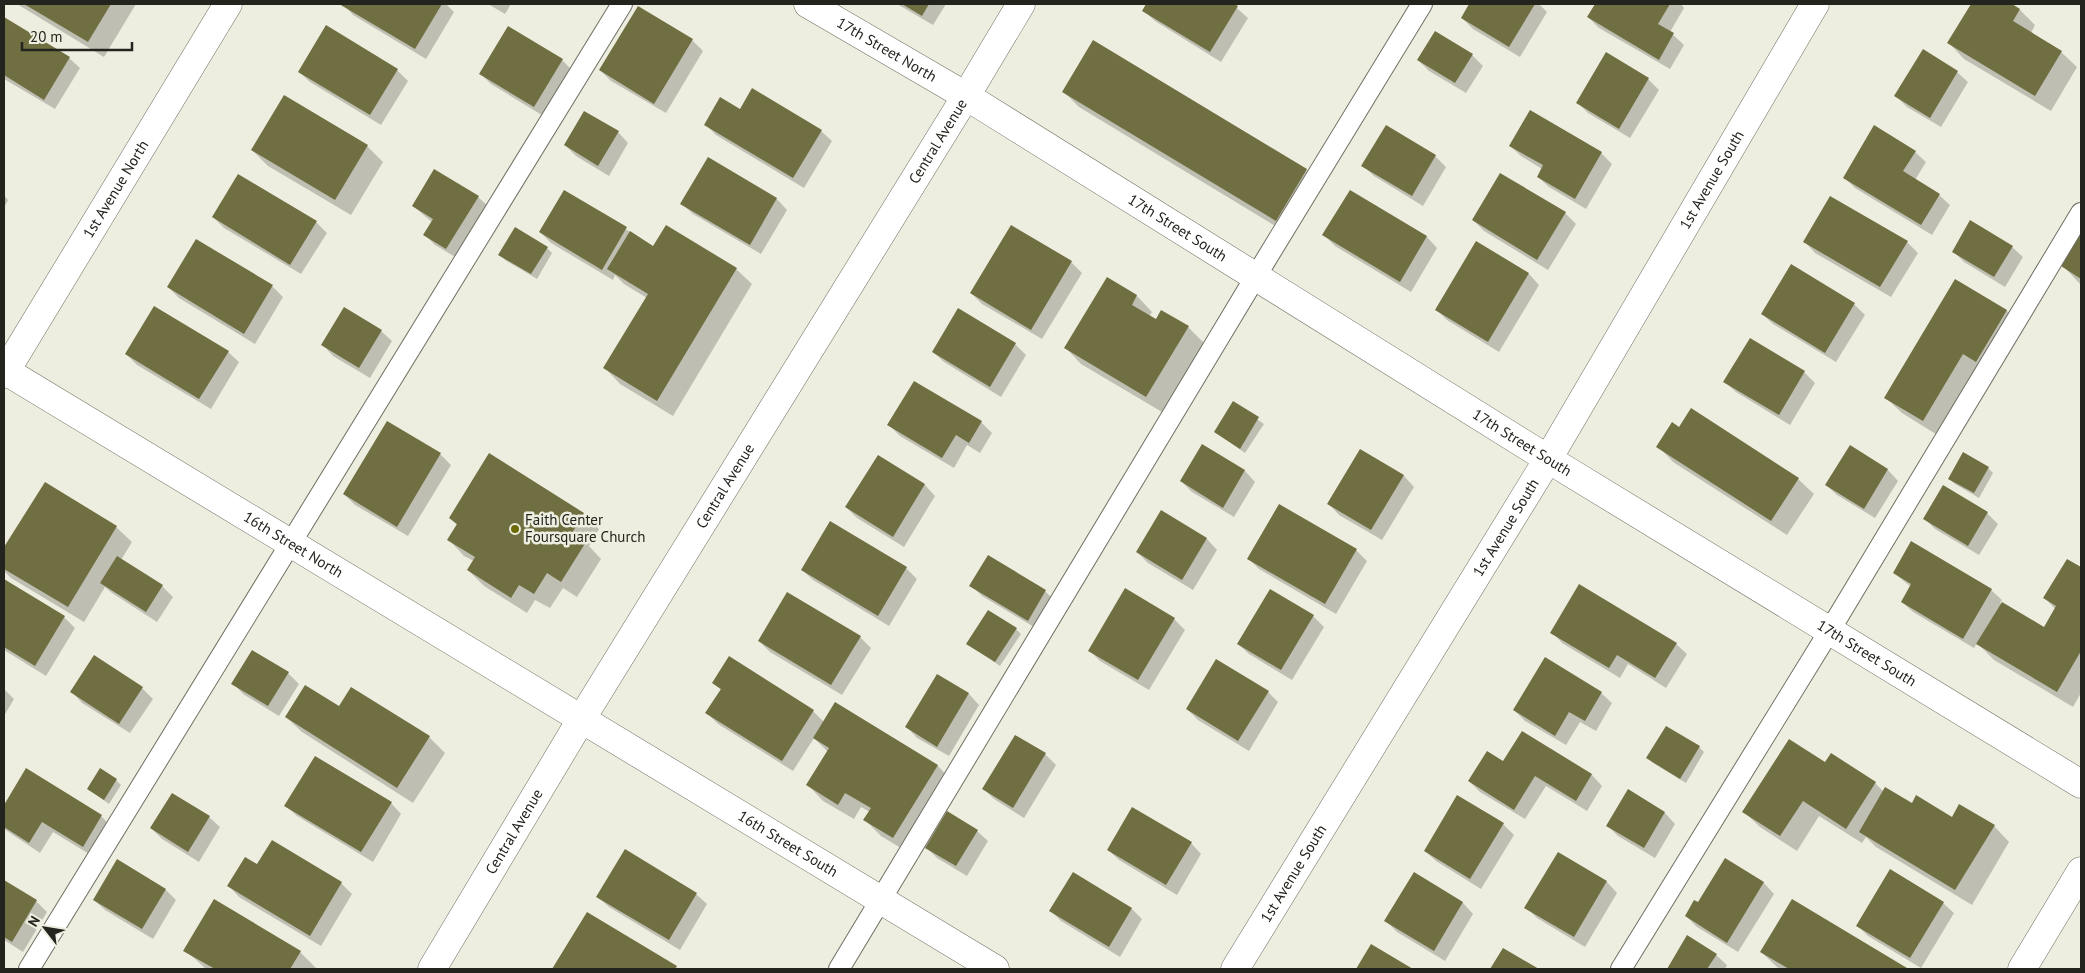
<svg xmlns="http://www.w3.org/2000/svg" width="2085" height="973" viewBox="0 0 2085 973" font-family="'PT Sans',sans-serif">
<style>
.shadow{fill:#0003}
.building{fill:#706f42}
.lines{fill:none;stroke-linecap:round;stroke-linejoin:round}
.lane-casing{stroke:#6f6f63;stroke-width:22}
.street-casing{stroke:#6f6f63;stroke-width:29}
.secondary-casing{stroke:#6f6f63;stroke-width:29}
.lane{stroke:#fff;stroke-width:20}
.street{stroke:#fff;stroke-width:28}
.secondary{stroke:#fff;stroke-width:28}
.poi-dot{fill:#6d6903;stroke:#eeeee0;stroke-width:2}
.labels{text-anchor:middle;stroke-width:5;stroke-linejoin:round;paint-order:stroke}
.street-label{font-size:15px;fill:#24241e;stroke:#eeeee0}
.poi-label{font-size:15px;fill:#24241e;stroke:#eeeee0;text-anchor:start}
</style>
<rect width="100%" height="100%" fill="#eeeee0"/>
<!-- shadow -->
<path class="shadow" d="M17 4H136L104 57Z
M343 4H446L454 12 426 59 353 15Z
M488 4H511L505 14Z
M897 4H946L933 25Z
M1148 4H1232L1248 18 1221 62 1155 21 1144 11Z
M1471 4H1539L1547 12 1520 57 1473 29 1462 18Z
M1596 4H1681L1684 8 1670 32 1684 45 1670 69 1599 28 1588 17Z
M1972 4H2010L2020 10 2035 25 2031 33 2061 52 2077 67 2051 111 1964 59 1949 43Z
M638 7 692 40 703 51 666 113 611 81 600 70Z
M4 18 69 58 80 68 55 109 4 79Z
M1607 54 1648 79 1659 90 1630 138 1588 113 1578 103Z
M1472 55 1483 66 1466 93 1429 71 1418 60Z
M562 60 573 71 545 117 491 84 481 74Z
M397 70 408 81 381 125 310 82 299 72Z
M1957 72 1968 82 1941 127 1907 107 1896 96Z
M1064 92 1306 170 1322 186 1292 236 1079 107Z
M740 110 821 131 832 141 804 188 716 135 705 124Z
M1386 127 1435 156 1446 167 1423 206 1374 176 1363 166Z
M618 132 628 143 609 176 576 156 565 145Z
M367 146 383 162 351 215 268 166 252 150Z
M1510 146 1601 153 1612 164 1586 209 1549 187 1538 177 1542 169 1521 156Z
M1915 152 1926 162 1915 180 1939 195 1950 205 1932 235 1855 188 1844 177Z
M708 159 777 199 787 210 761 254 693 214 682 204Z
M565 191 654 247 736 269 752 284 673 416 620 384 605 368 647 298 624 284 615 275 613 280 551 243 540 232Z
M1350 191 1427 237 1437 248 1411 292 1335 246 1324 235Z
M4 195 8 200 4 208Z
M478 197 489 207 457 258 435 245 425 235 432 222 413 206Z
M1565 213 1576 224 1548 270 1484 231 1473 220Z
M213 217 316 222 327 233 301 274 224 228Z
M2081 236V285L2063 266Z
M1805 242H1907L1918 253 1891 297 1815 253Z
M1476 243 1529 274 1539 285 1499 352 1447 320 1436 309Z
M2012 247 2023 257 2005 287 1964 262 1954 252Z
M547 248 552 253 537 279 505 260 500 254Z
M1071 262 1082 273 1042 339 982 304 971 293Z
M1107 279 1137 296 1152 312 1149 317 1156 321 1188 327 1204 343 1162 412 1081 364 1066 348Z
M1955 281 2007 311 2022 327 1939 436 1902 413 1886 398Z
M272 286 283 297 255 344 179 298 168 287Z
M1854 304 1865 315 1836 362 1773 324 1762 314Z
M381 331 392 341 370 378 333 356 323 345Z
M1750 340 1804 372 1815 383 1790 425 1736 392 1725 382Z
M1015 344 1026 355 1001 397 944 362 933 352Z
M228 352 239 362 211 409 137 365 126 354Z
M1233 403 1264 424 1245 453 1215 432Z
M981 422 992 433 980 453 967 445 954 468 900 436 889 425Z
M1680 429 1798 479 1814 494 1787 535 1673 462 1658 446Z
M1202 446 1245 471 1255 482 1234 517 1192 492 1181 481Z
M1850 447 1888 470 1898 481 1875 518 1837 495 1826 485Z
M1361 450 1404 476 1414 487 1382 540 1339 515 1329 504Z
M440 454 451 465 408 536 355 505 344 494Z
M878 456 925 485 935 496 904 547 857 518 846 507Z
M1988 468 1993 473 1979 498 1955 484 1949 479Z
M45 484 116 527 132 542 121 560 162 586 173 597 157 622 112 593 105 587 84 622 11 578 4 571V550Z
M1161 512 1207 539 1217 550 1193 590 1148 563 1137 552Z
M1987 513 1998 524 1979 555 1935 529 1924 518Z
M583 514 599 529 589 546 601 559 577 597 563 588 550 608 535 600 527 613 484 586 468 570 474 561 464 556 449 540 458 526 450 518Z
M1356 550 1367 561 1336 614 1259 569 1249 559Z
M2067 560 2081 569V693L2073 707 1994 660 1977 643 1974 648 1913 612 1902 602 1911 587 1894 573 1991 590 2002 600 2000 603 2044 629 2055 609 2045 598Z
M906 568 917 579 889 626 813 580 802 570Z
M4 581 64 617 75 628 46 676 4 650Z
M971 585 1045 591 1056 602 1039 630 982 596Z
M1126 590 1174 619 1185 630 1149 690 1100 661 1089 650Z
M1313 616 1324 627 1292 680 1249 654 1238 644Z
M1016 629 1021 634 1000 666 968 644Z
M1552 632 1676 644 1687 654 1666 688 1628 664 1620 678 1562 643Z
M860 637 871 648 842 695 770 652 759 641Z
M288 673 299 684 279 716 243 694 233 683Z
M937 676 969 694 979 705 949 756 917 738 907 727Z
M713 683 813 711 824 722 836 703 938 766 953 782 909 853 881 836 865 820 870 812 861 807 854 819 823 801 808 785 828 752 814 738 793 771 718 724 707 713 721 690Z
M142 688 153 699 130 733 82 703 72 692Z
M4 689 14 699 4 716Z
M1268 692 1278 702 1249 751 1198 720 1187 709Z
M1601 693 1612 703 1596 731 1580 722 1566 745 1525 721 1514 710Z
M339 708 429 737 445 753 413 803 302 732 286 717Z
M1522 733 1592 775 1602 786 1587 811 1546 786 1525 819 1480 792 1469 781 1504 763Z
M1015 736 1045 754 1056 765 1024 818 994 799 984 789Z
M1699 747 1704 752 1686 783 1653 763 1648 758Z
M1825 764 1875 783 1884 792 1912 805 1952 819 1994 826 2009 842 1972 905 1876 847 1866 837 1862 843 1819 816 1797 851 1760 827 1744 812Z
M26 770 101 816 112 827 94 857 53 832 40 853 4 829V807Z
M116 780 121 785 109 804 88 789Z
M1628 791 1665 813 1675 824 1655 858 1618 836 1607 825Z
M391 803 401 814 373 862 297 816 286 806Z
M209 817 220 827 199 862 162 839 151 828Z
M1503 824 1514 835 1481 889 1436 861 1425 851Z
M977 831 988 841 967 876 937 858 926 847Z
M1191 843 1201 854 1177 895 1119 860 1108 850Z
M1559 853 1607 882 1617 893 1585 947 1537 918 1526 907Z
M1725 859 1764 883 1774 894 1738 952 1697 927 1686 916 1698 904Z
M258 866 341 883 352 894 321 946 239 897 229 886Z
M1414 874 1463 903 1473 914 1445 961 1397 932 1386 921Z
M4 882 36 901 47 912 23 952 4 940Z
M166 890 176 900 153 939 105 910 94 900Z
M696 894 707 904 680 950 609 907 598 897Z
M1792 900 1907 969H1780L1777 967 1761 952Z
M1943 903 1954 913 1921 968 1868 936 1857 925Z
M1132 909 1142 919 1120 957 1061 921 1051 911Z
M587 913 676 967 678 969H554Z
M1688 937 1716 955 1727 965 1725 969H1668Z
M1371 945 1411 969H1357Z
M185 950 300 952 316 968 315 969H206Z"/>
<!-- building -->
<path class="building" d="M24 4H111L88 42Z
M339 4H442L415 49Z
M902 4H929L922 16Z
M1146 4H1234L1238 6 1210 52 1142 11Z
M1469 4H1535L1509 47 1461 18Z
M1595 4H1670L1658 24 1674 33 1659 60 1587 17Z
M1971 4H2012L2020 9 2013 21 2062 51 2035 96 1947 43Z
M638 6 693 39 654 104 599 70Z
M4 17 70 57 44 100 4 75Z
M326 25 398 69 370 115 298 72Z
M508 26 563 59 534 107 479 74Z
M1435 31 1473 54 1455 83 1417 60Z
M1093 40 1307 169 1276 221 1062 92Z
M1923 49 1958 71 1930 118 1894 96Z
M1606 52 1649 78 1619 129 1576 103Z
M752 88 822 130 793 178 704 125 720 97 740 109Z
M284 95 368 145 335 200 251 150Z
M1530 110 1602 152 1575 199 1537 177 1543 165 1509 146Z
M584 111 619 131 598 166 564 145Z
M1386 125 1436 155 1412 196 1361 166Z
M1874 125 1916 151 1903 171 1940 194 1921 225 1843 178Z
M708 157 777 198 750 245 680 204Z
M434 169 479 196 446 249 423 235 433 219 412 206Z
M1500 173 1566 212 1537 260 1472 220Z
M238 174 317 221 290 265 212 217Z
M564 190 627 227 602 270 539 232Z
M1350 190 1427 236 1400 282 1322 235Z
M1830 196 1908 241 1880 287 1803 242Z
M1970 220 2013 246 1994 277 1952 252Z
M666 225 737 268 657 401 603 368 648 294 607 269 630 231 653 246Z
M1011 225 1072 261 1031 330 970 293Z
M515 227 548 247 531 274 498 255Z
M2081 233V279L2061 266Z
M196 239 273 285 244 334 167 287Z
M1476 241 1529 273 1488 342 1435 310Z
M1791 264 1855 303 1825 353 1761 314Z
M1107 277 1137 295 1132 305 1156 319 1161 310 1189 326 1146 397 1064 348Z
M1955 279 2007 310 1976 362 1963 354 1923 421 1884 398Z
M154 306 229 351 199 399 125 354Z
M344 307 382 330 359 368 321 345Z
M958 308 1016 343 990 387 932 352Z
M1750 338 1805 371 1779 415 1723 382Z
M914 381 982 421 969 443 956 435 942 458 887 425Z
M1233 401 1259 417 1240 449 1214 432Z
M1691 408 1799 478 1771 521 1656 447 1672 422 1679 427Z
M387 421 441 453 397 527 343 494Z
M1202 444 1245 470 1223 508 1180 481Z
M1850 445 1888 469 1864 509 1825 485Z
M1360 449 1404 475 1371 530 1327 504Z
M1963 452 1989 467 1974 493 1948 479Z
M489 453 584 513 572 533 586 542 561 582 547 573 534 594 519 585 511 598 467 570 475 557 447 540 457 524 449 518Z
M878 455 925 484 893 537 845 507Z
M45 482 117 526 68 607 4 569V547Z
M1943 485 1988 512 1968 546 1923 519Z
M1279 504 1357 549 1325 604 1247 559Z
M1161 510 1207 538 1182 580 1136 552Z
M830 521 907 567 878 616 801 570Z
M1911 541 1992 589 1963 639 1901 602 1911 584 1893 573Z
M988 555 1046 590 1028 621 969 586Z
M117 556 163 585 146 612 100 583Z
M2067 559 2081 567V651L2057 692 1976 644 2002 602 2044 627 2056 606 2043 598Z
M4 579 65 616 35 666 4 647Z
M1579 584 1677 643 1655 678 1617 655 1609 668 1550 633Z
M1125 588 1175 618 1138 680 1088 651Z
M1270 589 1314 615 1281 670 1237 644Z
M787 592 861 636 831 685 758 641Z
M988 610 1017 628 995 662 966 644Z
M252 650 289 672 268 706 231 684Z
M94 655 143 687 119 724 70 692Z
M729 656 814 710 782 761 705 713 721 689 712 683Z
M1545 657 1602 692 1585 721 1569 712 1555 736 1513 710Z
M1216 659 1269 691 1238 741 1186 709Z
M937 674 969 693 937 747 905 727Z
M305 685 339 706 351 687 430 736 397 788 285 717Z
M835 702 938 765 893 838 863 820 871 808 845 793 838 805 806 785 829 748 813 738Z
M1666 726 1700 746 1680 779 1646 758Z
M1522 731 1592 774 1576 801 1535 776 1514 810 1468 781 1487 751 1503 761Z
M1015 735 1046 753 1013 808 982 789Z
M1789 739 1825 762 1831 753 1876 782 1846 829 1803 801 1780 836 1742 812Z
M315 756 392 802 361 852 284 806Z
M26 768 102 815 83 847 42 822 29 843 4 827V805Z
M100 768 117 779 104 800 87 789Z
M1885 787 1912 803 1916 795 1952 817 1959 804 1995 825 1955 890 1859 832Z
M1628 789 1665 812 1644 848 1606 826Z
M172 793 210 816 188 852 150 828Z
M1457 795 1504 823 1470 879 1424 851Z
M1132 807 1192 842 1166 885 1107 850Z
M947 811 978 830 956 866 925 848Z
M272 840 342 882 310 936 227 886 245 857 257 864Z
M625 849 697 893 669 940 596 897Z
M1558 852 1607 881 1574 937 1524 908Z
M1725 858 1764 882 1727 943 1685 916 1694 900 1698 902Z
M117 859 166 889 142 929 93 900Z
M1890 869 1944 902 1910 958 1856 926Z
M1073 872 1132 908 1109 947 1049 911Z
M1414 872 1463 902 1434 951 1384 921Z
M4 880 37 900 12 942 4 937Z
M214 899 301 951 290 969H215L183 951Z
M1792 899 1907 968 1906 969H1789L1760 952Z
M587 912 677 966 675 969H552Z
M1687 935 1717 954 1707 969H1667Z
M1371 944 1413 969H1356Z
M1503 948 1539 969H1490Z"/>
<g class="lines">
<defs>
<path id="lane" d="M29 969 622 4
M839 969 1256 276 1422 4
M1621 969 1830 630 2081 213"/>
<g id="street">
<path id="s1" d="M808 4 966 96 1548 459 2081 784"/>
<path id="s2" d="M4 370 995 969"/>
<path id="s3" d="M1235 969 1548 459 1815 4"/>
<path d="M2022 969 2081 871"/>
</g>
<g id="secondary">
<path id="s4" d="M4 374 228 4"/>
<path id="s5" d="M432 969 582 718 966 96 1021 4"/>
</g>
</defs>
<!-- lane casing -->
<use href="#lane" class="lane-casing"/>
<!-- street casing -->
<use href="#street" class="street-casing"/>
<!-- secondary casing -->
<use href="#secondary" class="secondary-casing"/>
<!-- lane -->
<use href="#lane" class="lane"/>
<!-- street -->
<use href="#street" class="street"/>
<!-- secondary -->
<use href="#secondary" class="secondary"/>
</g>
<!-- markers -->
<circle class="poi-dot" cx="515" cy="529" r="5"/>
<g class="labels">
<!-- street labels -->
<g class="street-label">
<text dy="5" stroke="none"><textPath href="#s1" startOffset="91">17th Street North</textPath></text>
<text dy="5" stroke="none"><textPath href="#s5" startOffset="970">Central Avenue</textPath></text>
<text dy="5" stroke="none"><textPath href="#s3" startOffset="922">1st Avenue South</textPath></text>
<text dy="5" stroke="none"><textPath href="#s4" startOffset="216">1st Avenue North</textPath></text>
<text dy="5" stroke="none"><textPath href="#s1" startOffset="432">17th Street South</textPath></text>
<text dy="5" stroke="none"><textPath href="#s1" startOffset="838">17th Street South</textPath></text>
<text dy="5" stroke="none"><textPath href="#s5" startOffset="565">Central Avenue</textPath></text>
<text dy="5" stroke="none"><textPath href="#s3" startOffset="518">1st Avenue South</textPath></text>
<text dy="5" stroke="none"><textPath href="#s2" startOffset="338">16th Street North</textPath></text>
<text dy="5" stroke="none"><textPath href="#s1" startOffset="1242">17th Street South</textPath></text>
<text dy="5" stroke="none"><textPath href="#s5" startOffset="160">Central Avenue</textPath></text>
<text dy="5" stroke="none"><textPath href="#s2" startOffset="916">16th Street South</textPath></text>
<text dy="5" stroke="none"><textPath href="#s3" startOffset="112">1st Avenue South</textPath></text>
</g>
<!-- poi labels -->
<g class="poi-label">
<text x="525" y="525">Faith Center<tspan x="525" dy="17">Foursquare Church</tspan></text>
</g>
</g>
<!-- border -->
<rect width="2085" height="973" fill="none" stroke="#24241e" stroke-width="10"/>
<!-- north arrow -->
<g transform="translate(45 928) rotate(301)" stroke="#eeeee0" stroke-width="4" paint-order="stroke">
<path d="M0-4L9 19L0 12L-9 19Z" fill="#24241e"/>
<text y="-8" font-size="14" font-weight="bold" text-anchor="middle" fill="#24241e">N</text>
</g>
<!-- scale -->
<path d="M22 42v8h110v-8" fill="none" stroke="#24241e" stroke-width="2.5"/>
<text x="30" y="42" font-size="15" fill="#24241e" stroke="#eeeee0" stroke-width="4" paint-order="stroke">20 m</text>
</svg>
